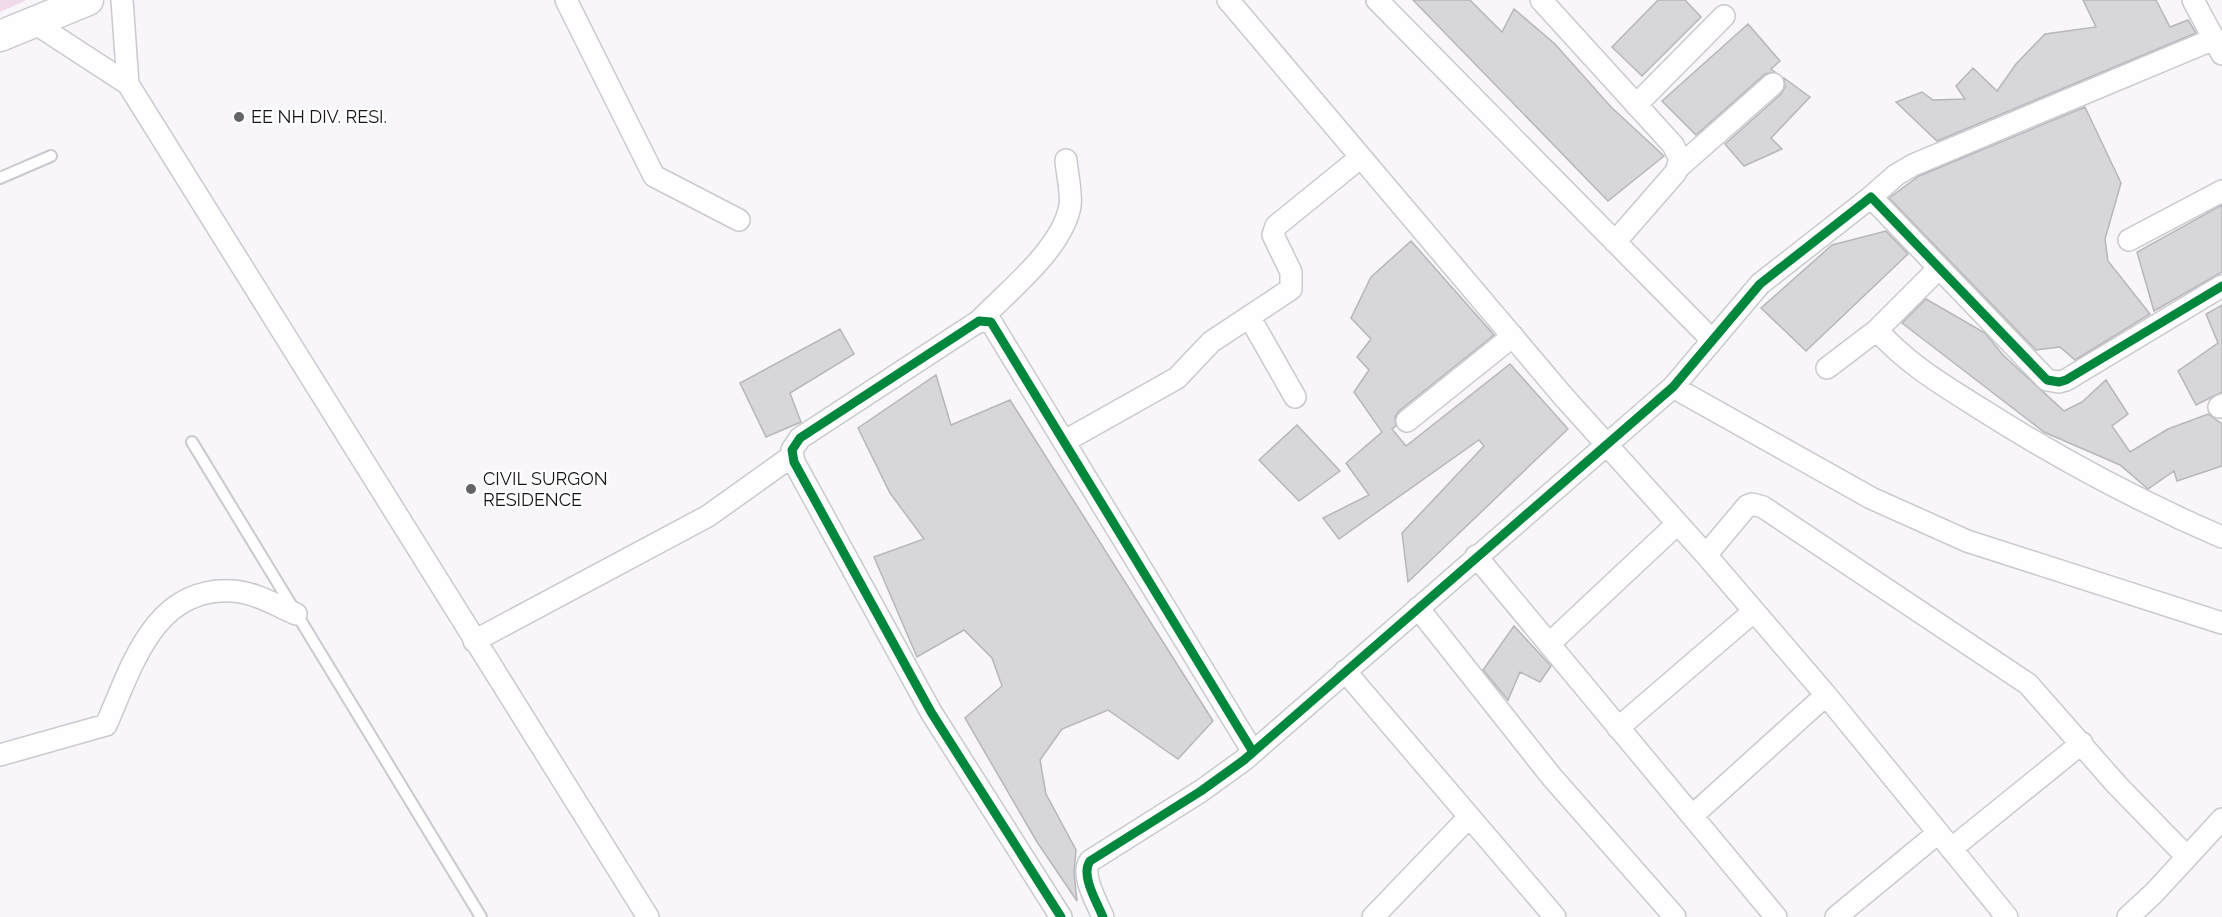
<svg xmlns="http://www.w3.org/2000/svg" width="2222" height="917" viewBox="0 0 2222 917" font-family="Raleway,sans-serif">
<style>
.green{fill:#efdbea}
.building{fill:#d7d6da;stroke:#b7b6ba;stroke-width:1.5}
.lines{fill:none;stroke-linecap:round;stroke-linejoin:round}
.lane-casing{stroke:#cac9cd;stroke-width:14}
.street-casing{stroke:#cac9cd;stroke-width:24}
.secondary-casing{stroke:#cac9cd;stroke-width:33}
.lane{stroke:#fefefe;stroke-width:10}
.street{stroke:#fefefe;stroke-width:21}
.secondary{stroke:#fefefe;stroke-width:30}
.cycleway-casing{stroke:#fff;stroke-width:13}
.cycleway{stroke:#00873e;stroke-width:9}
.poi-dot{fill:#646367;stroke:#fff;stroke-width:2}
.labels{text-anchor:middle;stroke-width:4.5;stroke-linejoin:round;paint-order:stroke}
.poi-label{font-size:18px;fill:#151417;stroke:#fff;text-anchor:start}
</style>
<rect width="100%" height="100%" fill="#f8f6fb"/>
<!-- green -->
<path class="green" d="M0 0H27L0 12Z"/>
<!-- building -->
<path class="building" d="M1413 0H1470L1502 32 1514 9 1555 44 1611 107 1664 156 1608 201Z
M1658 0H1685L1701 17 1642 76 1612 47Z
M2083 0H2156L2170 27 2188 20 2196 33 1937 141 1896 102 1922 92 1933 100 1965 99 1956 86 1973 68 1997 91 2016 64 2045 34 2096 27Z
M1748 24 1780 61 1771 69 1775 72 1765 74 1696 135 1662 101Z
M1784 78 1810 97 1771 138 1782 149 1744 166 1725 144 1781 94 1785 87Z
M2085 107 2121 183 2105 239 2108 261 2150 314 2075 360 2060 347 2036 350 1889 198 1919 176Z
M2222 205V272L2154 311 2137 252Z
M1886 231 1908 254 1806 351 1761 308 1832 245Z
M1411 241 1494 335 1399 411 1395 417 1396 426 1392 429 1406 446 1510 364 1568 429 1408 582 1402 533 1484 446 1479 440 1339 539 1323 518 1369 495 1346 463 1382 432 1354 392 1369 370 1357 357 1371 339 1351 318 1371 277Z
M1926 299 1985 333 2003 355 2064 411 2082 402 2106 380 2128 414 2112 426 2130 452 2168 429 2208 414 2222 424V466L2177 481 2174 471 2148 489 2120 465 2044 432 1902 323Z
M2222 305V392L2196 405 2178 371 2218 343 2206 314Z
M840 329 854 354 790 393 801 422 766 437 740 383Z
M936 375 951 425 1010 400 1213 721 1178 759 1108 710 1062 729 1040 760 1046 794 1076 850 1074 873 1077 901 1037 842 965 718 1002 686 992 658 964 630 917 657 874 557 924 539 890 493 858 428Z
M1297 425 1340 471 1299 501 1259 460Z
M1514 626 1551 666 1540 682 1520 672 1508 700 1483 670Z"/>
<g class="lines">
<defs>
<path id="lane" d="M0 178 51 156
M192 442 481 917"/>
<path id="street" d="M122 0 128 84
M566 0 654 176 739 220
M1228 0 1563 396 1706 555 1826 695 2007 917
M1377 0 1712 340
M1541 0 1673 145 1680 159 1676 172 1615 242
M2193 0 2222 54
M33 22 128 84 648 917
M1636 105 1724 16
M1680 166 1773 84
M1871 197 1896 175 1913 165 2214 39
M2129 240 2222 191
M1939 268 1877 330C1907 364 1943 385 1981 409 2058 458 2138 501 2222 537
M1250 318 1295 397
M979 321C1008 291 1062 249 1070 206 1072 193 1067 174 1066 160
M1827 368 1877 330
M1673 387 1871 498 1967 541 2222 623
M2219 407 2222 405
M1407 421 1513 336
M1065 441 1177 378 1211 342 1291 289V272L1273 235 1276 226 1361 157
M1706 555 1747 506 1752 504 1763 507 2028 684 2117 785 2187 857
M1476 556 1776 917
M1418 608 1551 776 1675 917
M474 641 708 516 792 456
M1549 644 1677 524
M1345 671 1555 917
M1618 728 1753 612
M0 755 106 725C132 667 153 587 232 591 254 592 276 605 296 614
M1692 816 1826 695
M1951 849 2082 743
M1061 917 931 712 794 462 792 450 800 438 979 321 991 322 1253 752
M1103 917C1097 902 1080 875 1090 861L1201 791 1244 760 1673 387 1760 284 1871 197 2047 380 2059 382 2066 380 2222 286
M1373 917 1469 817
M1836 917 1938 833
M2128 917 2154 893 2222 819"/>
<path id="secondary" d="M0 36 88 0"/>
</defs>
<!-- lane casing -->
<use href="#lane" class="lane-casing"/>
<!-- street casing -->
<use href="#street" class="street-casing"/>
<!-- secondary casing -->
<use href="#secondary" class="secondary-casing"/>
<!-- lane -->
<use href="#lane" class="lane"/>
<!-- street -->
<use href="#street" class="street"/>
<!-- secondary -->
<use href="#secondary" class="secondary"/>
<defs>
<path id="cycleway" d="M1061 917 931 712 794 462 792 450 800 438 979 321 991 322 1253 752
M1103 917C1097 902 1080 875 1090 861L1201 791 1244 760 1673 387 1760 284 1871 197 2047 380 2059 382 2066 380 2222 286"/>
</defs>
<!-- cycleway casing -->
<use href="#cycleway" class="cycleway-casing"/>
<!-- cycleway -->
<use href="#cycleway" class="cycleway"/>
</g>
<!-- markers -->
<g class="poi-dot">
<circle cx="239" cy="117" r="6"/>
<circle cx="471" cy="489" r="6"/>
</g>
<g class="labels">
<!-- poi labels -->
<g class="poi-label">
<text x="251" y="123">EE NH DIV. RESI.</text>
<text x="483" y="485">CIVIL SURGON<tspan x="483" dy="21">RESIDENCE</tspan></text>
</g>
</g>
</svg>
